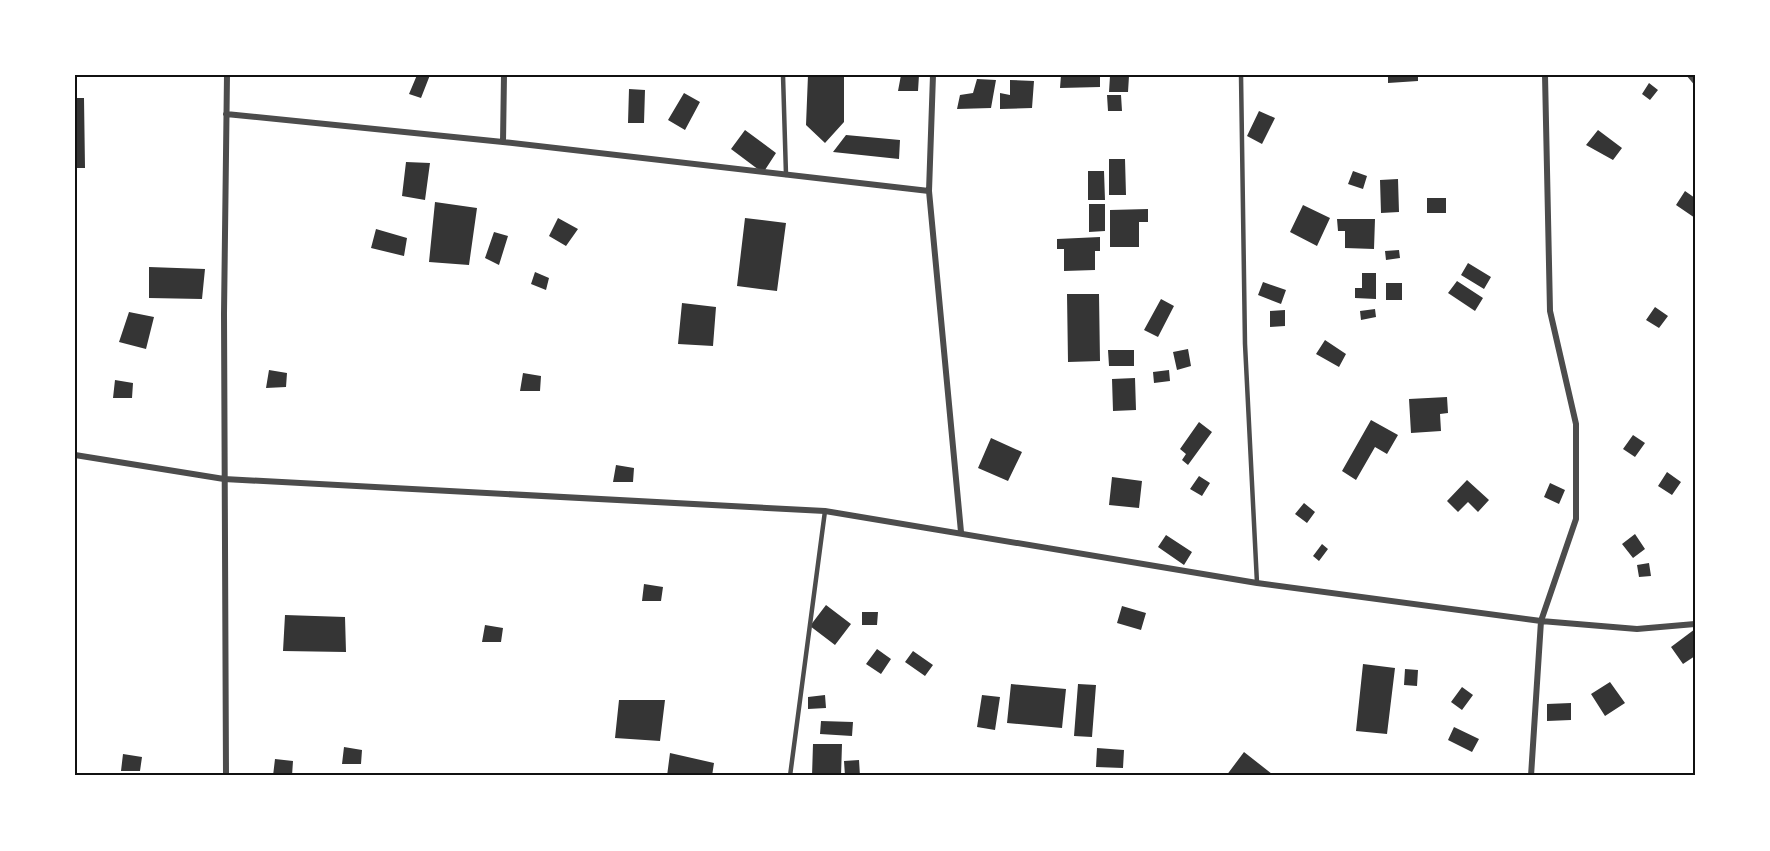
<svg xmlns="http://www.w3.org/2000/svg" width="1770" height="851" viewBox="0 0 1770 851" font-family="'IBM Plex Serif',serif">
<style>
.building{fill:#353535}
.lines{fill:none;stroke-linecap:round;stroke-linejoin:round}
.service{stroke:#4c4c4c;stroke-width:4.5}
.minor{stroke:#4c4c4c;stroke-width:6}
.neatline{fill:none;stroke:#111;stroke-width:2}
</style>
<rect width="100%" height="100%" fill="#fff"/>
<!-- building -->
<path class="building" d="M417 75H430L421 98 409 94Z
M808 75H844V122L825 143 806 125Z
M901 75H919L918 91H898Z
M1061 75H1100V87L1060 88Z
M1388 75H1418V81L1388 83Z
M1110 76H1129L1128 92H1109Z
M977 79 996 80 991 108 957 109 960 95 973 93Z
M1010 80 1034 81 1032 108 1000 109V93L1010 95Z
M1649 83 1658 90 1650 100 1642 94Z
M629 89 645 90 644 123H628Z
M684 93 700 102 685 130 668 120Z
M1107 95H1121L1122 111H1108Z
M75 98H84L85 168H75Z
M1259 111 1275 118 1262 144 1247 136Z
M745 130 776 153 763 173 731 149Z
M1598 130 1622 148 1613 160 1586 145Z
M846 135 900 140 899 159 833 152Z
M1109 159H1125L1126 195H1109Z
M406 162 430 163 425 200 402 196Z
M1088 171H1104L1105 200H1088Z
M1353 171 1367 176 1363 189 1348 184Z
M1398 179 1399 212 1381 213 1380 180Z
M1685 191 1695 198V218L1676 205Z
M1427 198H1446V213H1427Z
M435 202 477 208 469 265 429 262Z
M1089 204H1105V231L1089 232Z
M1303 205 1330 218 1317 246 1290 232Z
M1148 209V222H1139V247H1110V210Z
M558 218 578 229 566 246 549 236Z
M745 218 786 223 777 291 737 286Z
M1337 219H1375L1374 249 1345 248V231H1338Z
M376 229 407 238 404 256 371 248Z
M494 232 508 236 499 265 485 258Z
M1100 237V251H1095V270L1064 271V249H1057V239Z
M1399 250 1400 258 1386 260 1385 251Z
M1468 263 1491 277 1484 289 1461 275Z
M149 267 205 269 202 299 149 298Z
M535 272 549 278 546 290 531 284Z
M1362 273H1376V299L1355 298V288H1362Z
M1457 281 1483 298 1475 311 1448 293Z
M1263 282 1286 290 1281 304 1258 295Z
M1386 283H1402V300H1386Z
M1067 294H1099L1100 361 1068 362Z
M1161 299 1174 306 1158 337 1144 330Z
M682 303 716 307 713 346 678 344Z
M1655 307 1668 316 1659 328 1646 320Z
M1375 309 1376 317 1361 320 1360 311Z
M1285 310V326L1270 327V311Z
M129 312 154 317 146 349 119 342Z
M1325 340 1346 354 1339 367 1316 354Z
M1188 349 1191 366 1177 370 1173 352Z
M1108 350H1134V366H1109Z
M269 370 287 373 286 387 266 388Z
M1169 370 1170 381 1154 383 1153 372Z
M523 373 541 376 540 391H520Z
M1135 378 1136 410 1113 411 1112 379Z
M115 380 133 383 132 398H113Z
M1447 397 1448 413 1440 414 1441 431 1411 433 1409 399Z
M1371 420 1398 435 1387 454 1375 447 1356 480 1342 471Z
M1199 422 1212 432 1188 465 1182 460 1186 454 1180 449Z
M1633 435 1645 443 1635 457 1623 449Z
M991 438 1022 452 1008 481 978 468Z
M616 465 634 468 633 482H613Z
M1667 472 1681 482 1672 495 1658 486Z
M1199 476 1210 483 1202 496 1190 489Z
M1112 477 1142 481 1139 508 1109 505Z
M1467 480 1489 500 1478 512 1468 502 1458 512 1447 501Z
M1550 483 1565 490 1559 504 1544 497Z
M1304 503 1315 512 1307 523 1295 514Z
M1635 534 1645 549 1633 558 1622 544Z
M1166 535 1192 552 1184 565 1158 547Z
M1322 544 1328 549 1319 561 1313 556Z
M1649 563 1651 576 1639 577 1637 565Z
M644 584 663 587 661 601H642Z
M826 605 851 624 835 645 810 626Z
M1122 606 1146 613 1141 630 1117 623Z
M862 612H878L877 625H862Z
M285 615 345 617 346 652 283 651Z
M485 625 503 628 501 642H482Z
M1695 629V656L1683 664 1671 647Z
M877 649 891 659 881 674 866 664Z
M913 651 933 665 925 676 905 662Z
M1363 664 1395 668 1387 734 1356 731Z
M1405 669 1418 670 1417 686 1404 685Z
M1610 682 1625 703 1605 716 1591 694Z
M1011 684 1066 689 1062 728 1007 723Z
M1078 684 1096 685 1092 737 1074 736Z
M1462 687 1473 695 1462 710 1451 702Z
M825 695 826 708 808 709V697Z
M982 695 1000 697 995 730 977 727Z
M619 700H665L660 741 615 738Z
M1571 703V720L1547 721V704Z
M821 721 853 722 852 736 820 734Z
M1454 727 1479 739 1472 752 1448 740Z
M813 744H842L841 776H812Z
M344 747 362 750 361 764H342Z
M1097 748 1124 750 1123 768 1096 767Z
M1244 752 1272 774 1271 776H1226Z
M670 753 714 763 712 776H667Z
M123 754 142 757 140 771H121Z
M275 759 293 761 292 776H273Z
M859 760 860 776H845L844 761Z"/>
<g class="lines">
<!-- service -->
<path class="service" d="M783 75 786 175
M1241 75 1245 344 1257 583
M790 776 825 511"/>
<!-- minor -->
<path class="minor" d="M933 75 929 191 961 532
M1690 75 1695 81
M226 114 503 142 929 191
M503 142 504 75
M75 455 224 479 825 511 1257 583 1541 621 1637 629 1695 624
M226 776 224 314 227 75
M1531 776 1541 621 1576 519V424L1550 311 1545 75"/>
</g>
<!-- border -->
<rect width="1770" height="851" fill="none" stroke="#ffffff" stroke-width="153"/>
<rect x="76" y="76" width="1618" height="698" class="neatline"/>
</svg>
